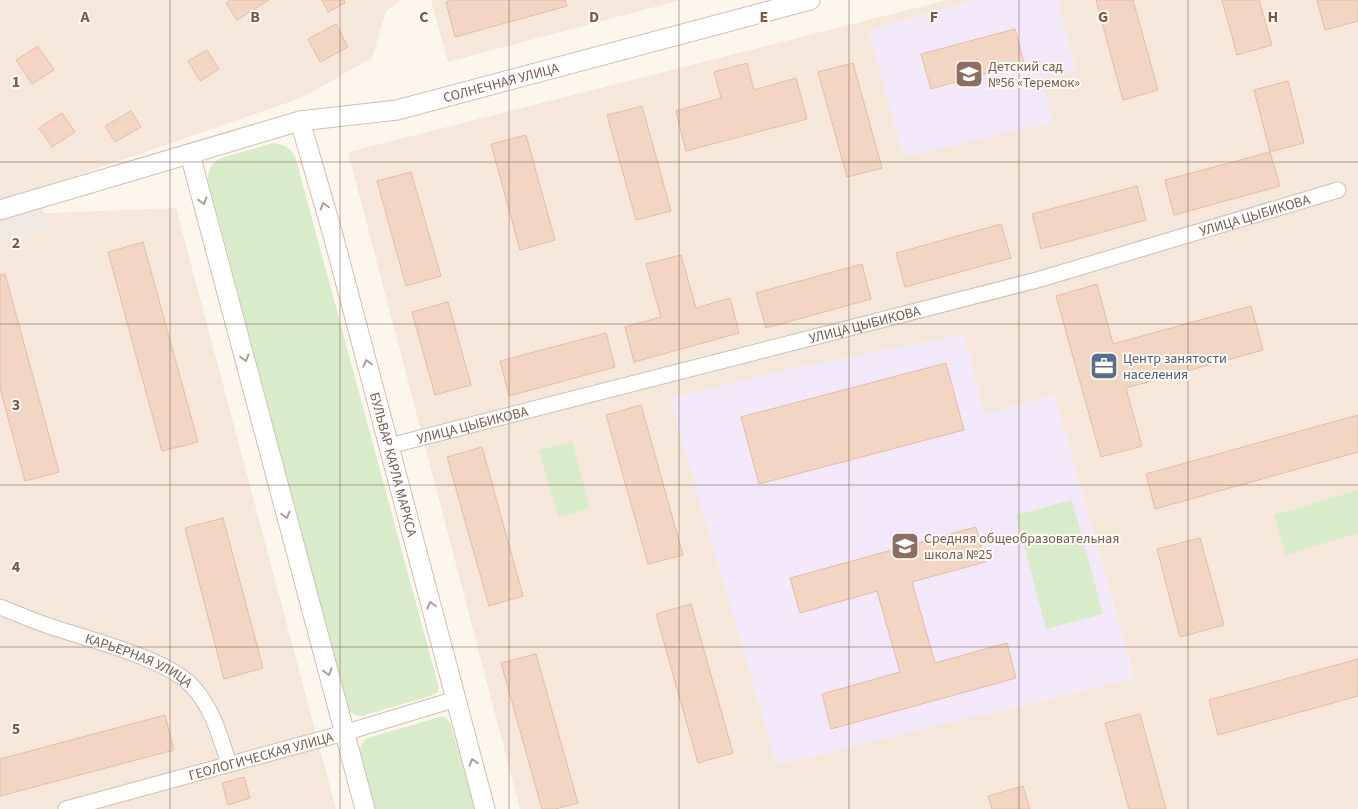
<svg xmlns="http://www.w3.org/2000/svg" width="1358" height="809" viewBox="0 0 1358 809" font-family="'Source Sans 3',sans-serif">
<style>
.residential{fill:#f5e8da;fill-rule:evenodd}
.industrial{fill:#efe9e4}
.education{fill:#f3e8fa}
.green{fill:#d8ecc9}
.building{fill:#f3d5c3;stroke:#e6bba3}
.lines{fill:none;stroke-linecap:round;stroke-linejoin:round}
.minor-casing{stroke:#d1beb0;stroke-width:17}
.tertiary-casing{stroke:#d1beb0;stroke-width:21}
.minor{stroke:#fff;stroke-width:15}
.tertiary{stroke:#fff;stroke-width:19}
.oneway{stroke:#af9d94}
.grid{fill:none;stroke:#7a5c4d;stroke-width:1;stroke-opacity:0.55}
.labels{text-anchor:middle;stroke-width:4;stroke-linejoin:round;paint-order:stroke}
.education-label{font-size:14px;fill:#785e54;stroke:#fffaf3;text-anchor:start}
.street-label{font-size:14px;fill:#7a5c4d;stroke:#fffaf3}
.service-label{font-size:14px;fill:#4e5e75;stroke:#fffaf3;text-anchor:start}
.grid-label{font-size:16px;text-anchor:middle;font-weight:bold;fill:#7a5c4d;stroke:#fffaf3;stroke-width:4;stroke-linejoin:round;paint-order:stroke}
</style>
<rect width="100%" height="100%" fill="#fdf6ec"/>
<!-- residential -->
<path class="residential" d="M0 0H401L386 11 372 58 301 98 44 187 0 193Z
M431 0H681L448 62Z
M947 0H974L869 31 1041 79 1076 69 1057 0H1358V809H520L348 152ZM1054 395 1134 677 1082 691 777 764 984 414Z
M176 208 336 809H0V215Z"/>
<!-- industrial -->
<path class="industrial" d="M44 187V231L2 242 0 241V193Z"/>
<!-- education -->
<path class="education" d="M974 0H1057L1076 69 1041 79 1053 122 911 156 902 152 869 31Z
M964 334 984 414 1054 395 1134 678 777 765 670 399 784 370Z"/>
<!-- green -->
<path class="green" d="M273 143C284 144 289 147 295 156L439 688 437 693 427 697 362 716C353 715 351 715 348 706L208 180C208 170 211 165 218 159Z
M572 441 590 508 558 517 539 450Z
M1358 490V533L1286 555 1274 515Z
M1072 500 1103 614 1046 629 1016 515Z
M439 717H445L450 722 475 809H375L360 751 361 744 368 738Z"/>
<!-- building -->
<path class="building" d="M231 0H269L237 20 226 3Z
M322 0H344L345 3 328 12Z
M452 0H565L567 6 455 37 446 2Z
M1096 0H1133L1158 90 1123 100Z
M1222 0H1259L1272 45 1237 55Z
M1317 0H1358V21L1325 30Z
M336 24 348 47 320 62 308 39Z
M1015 29 1024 63 931 89 921 54Z
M38 46 54 70 32 84 16 60Z
M207 50 219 69 200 81 188 61Z
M747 63 754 90 796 78 807 119 686 151 676 111 721 98 714 72Z
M853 63 882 168 847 177 818 72Z
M1288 81 1304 143 1270 152 1254 90Z
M642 106 671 211 636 220 607 115Z
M131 111 141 127 115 142 105 126Z
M62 113 75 132 52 147 39 128Z
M526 135 555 240 520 250 491 144Z
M1270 152 1280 186 1174 215 1165 180Z
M411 172 441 276 406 286 377 181Z
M1137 186 1146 220 1041 249 1032 214Z
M1001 224 1011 258 905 287 896 253Z
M143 242 198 442 162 451 108 252Z
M681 255 696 308 730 298 739 333 634 362 625 327 661 317 646 264Z
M862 264 871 299 766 328 756 293Z
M5 274 59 472 25 481 0 388V275Z
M1097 284 1113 344 1251 306 1263 350 1126 388 1142 446 1101 457 1056 296Z
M448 302 471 385 435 395 412 312Z
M606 333 615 367 509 396 500 361Z
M946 363 964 430 759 484 741 417Z
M641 405 683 555 648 564 606 415Z
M1358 415V452L1155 509 1146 474Z
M482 447 523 596 489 606 447 457Z
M223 518 263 668 224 679 185 528Z
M976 527 985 562 912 582 935 663 1007 643 1016 678 831 729 822 694 900 672 877 591 800 613 790 578Z
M1200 538 1224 625 1180 637 1157 549Z
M691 604 733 753 698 763 656 614Z
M536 654 578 803 555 809H542L501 663Z
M1358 659V696L1218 735 1209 700Z
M1140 714 1166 809H1129L1105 723Z
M165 715 174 750 0 796V759Z
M244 777 250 798 228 805 222 783Z
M1023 786 1030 809H992L988 796Z"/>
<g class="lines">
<defs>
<g id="minor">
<path id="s1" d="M389 446 1037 280 1338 190"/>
<path id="s2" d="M0 607C16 613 33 621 49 626 87 639 166 658 192 686 213 708 220 737 229 764"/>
<path id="s3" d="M66 809 344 733 456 699"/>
</g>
<g id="tertiary">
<path id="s4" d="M300 121 333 235 485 809"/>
<path d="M190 154 365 809"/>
<path id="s5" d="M0 210 300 121 397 110 810 0"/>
</g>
</defs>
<!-- minor casing -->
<use href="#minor" class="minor-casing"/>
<!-- tertiary casing -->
<use href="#tertiary" class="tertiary-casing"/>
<!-- minor -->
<use href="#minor" class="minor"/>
<!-- tertiary -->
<use href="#tertiary" class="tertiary"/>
</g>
<!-- one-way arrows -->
<defs><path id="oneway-chevron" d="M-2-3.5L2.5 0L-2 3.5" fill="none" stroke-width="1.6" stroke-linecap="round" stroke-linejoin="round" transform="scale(1.25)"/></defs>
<g class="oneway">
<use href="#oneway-chevron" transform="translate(203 201) rotate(74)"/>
<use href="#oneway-chevron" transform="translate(324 206) rotate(-106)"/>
<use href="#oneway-chevron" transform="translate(245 358) rotate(75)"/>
<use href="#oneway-chevron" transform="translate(367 363) rotate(-105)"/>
<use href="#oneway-chevron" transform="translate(286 515) rotate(75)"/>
<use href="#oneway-chevron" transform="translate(431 605) rotate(-105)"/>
<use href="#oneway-chevron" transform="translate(328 672) rotate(75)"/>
<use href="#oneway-chevron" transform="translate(473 762) rotate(-105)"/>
</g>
<!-- grid -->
<path class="grid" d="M170 0V809M340 0V809M509 0V809M679 0V809M849 0V809M1019 0V809M1188 0V809M0 162H1358M0 324H1358M0 485H1358M0 647H1358"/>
<!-- icons -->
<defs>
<symbol id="school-square" viewBox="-11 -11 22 22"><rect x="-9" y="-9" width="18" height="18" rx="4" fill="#8d6e63" stroke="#fffaf3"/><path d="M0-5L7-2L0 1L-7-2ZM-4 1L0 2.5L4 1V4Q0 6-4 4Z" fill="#fff"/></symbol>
<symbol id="office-square" viewBox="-11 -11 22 22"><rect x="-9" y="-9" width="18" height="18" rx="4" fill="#5c6f8a" stroke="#fffaf3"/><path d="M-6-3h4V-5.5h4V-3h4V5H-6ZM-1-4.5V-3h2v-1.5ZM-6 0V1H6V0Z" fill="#fff"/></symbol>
</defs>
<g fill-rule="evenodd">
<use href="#school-square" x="953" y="58" width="32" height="32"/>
<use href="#office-square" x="1088" y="350" width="32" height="32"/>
<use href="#school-square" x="889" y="530" width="32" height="32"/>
</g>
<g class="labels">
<!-- education labels -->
<g class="education-label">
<text x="988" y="71">Детский сад<tspan x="988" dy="16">№56 «Теремок»</tspan></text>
<text x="924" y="543">Средняя общеобразовательная<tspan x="924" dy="16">школа №25</tspan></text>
</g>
<!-- street labels -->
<g class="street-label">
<text dy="5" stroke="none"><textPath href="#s5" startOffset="518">СОЛНЕЧНАЯ УЛИЦА</textPath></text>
<text dy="5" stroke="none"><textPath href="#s1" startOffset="896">УЛИЦА ЦЫБИКОВА</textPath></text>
<text dy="5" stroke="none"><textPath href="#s1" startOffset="491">УЛИЦА ЦЫБИКОВА</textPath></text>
<text dy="5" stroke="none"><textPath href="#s1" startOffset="86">УЛИЦА ЦЫБИКОВА</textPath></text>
<text dy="5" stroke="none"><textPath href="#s4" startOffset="356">БУЛЬВАР КАРЛА МАРКСА</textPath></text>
<text dy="5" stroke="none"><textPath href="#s2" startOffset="149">КАРЬЕРНАЯ УЛИЦА</textPath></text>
<text dy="5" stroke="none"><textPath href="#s3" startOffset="202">ГЕОЛОГИЧЕСКАЯ УЛИЦА</textPath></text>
</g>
<!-- service labels -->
<g class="service-label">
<text x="1123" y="363">Центр занятости<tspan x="1123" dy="16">населения</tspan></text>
</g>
</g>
<g class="grid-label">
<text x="85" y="22">A</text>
<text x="255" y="22">B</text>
<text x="424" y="22">C</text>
<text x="594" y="22">D</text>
<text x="764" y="22">E</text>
<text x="934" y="22">F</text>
<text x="1103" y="22">G</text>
<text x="1273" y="22">H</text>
<text x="16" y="87">1</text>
<text x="16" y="248">2</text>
<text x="16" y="410">3</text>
<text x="16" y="572">4</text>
<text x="16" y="734">5</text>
</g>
</svg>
